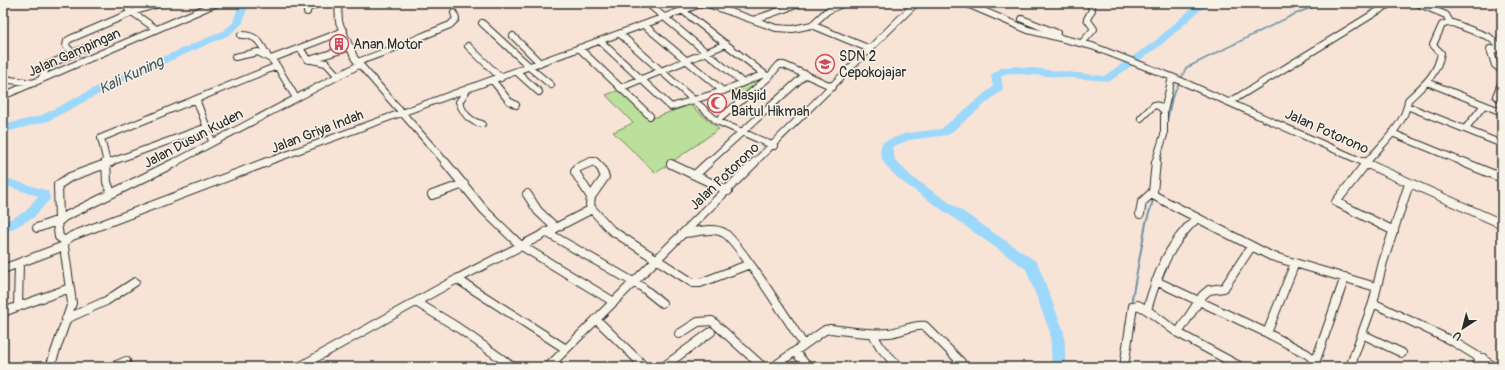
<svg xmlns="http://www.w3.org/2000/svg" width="1505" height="370" font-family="Pangolin,sans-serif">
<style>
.green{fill:#bae09c;stroke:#728664}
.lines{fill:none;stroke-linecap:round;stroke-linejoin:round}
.stream-far1{stroke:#6e93a8;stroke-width:1.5}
.stream{stroke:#6e93a8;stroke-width:2}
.river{fill:#9bd8fc;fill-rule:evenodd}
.street-far1-casing{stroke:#2b2b2b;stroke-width:8}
.street-casing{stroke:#2b2b2b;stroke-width:10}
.street-far1{stroke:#f7f3e8;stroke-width:6}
.street{stroke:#f7f3e8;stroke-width:8}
.labels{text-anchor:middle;stroke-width:3;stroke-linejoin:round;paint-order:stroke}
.poi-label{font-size:14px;fill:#2b2b2b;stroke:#f7f3e8;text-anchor:start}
.street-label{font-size:14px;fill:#2b2b2b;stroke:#f7f3e8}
.water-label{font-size:15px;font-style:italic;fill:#47565f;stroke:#f7f3e8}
</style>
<rect width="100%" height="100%" fill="#f7e4d6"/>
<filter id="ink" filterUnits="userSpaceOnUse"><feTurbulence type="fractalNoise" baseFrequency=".025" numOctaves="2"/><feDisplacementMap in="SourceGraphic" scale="8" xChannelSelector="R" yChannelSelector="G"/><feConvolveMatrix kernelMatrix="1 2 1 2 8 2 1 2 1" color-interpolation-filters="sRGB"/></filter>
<g filter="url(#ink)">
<path class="green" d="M 757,78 L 762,82 L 738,100 L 728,90 Z
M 619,90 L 650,119 L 690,105 L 719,129 L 656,173 L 613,132 L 633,123 L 606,95 Z"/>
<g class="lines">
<path class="stream-far1" d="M 1167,122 L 1172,98 L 1186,68 L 1293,15 L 1322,3
M 1160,163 L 1162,150"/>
<path class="stream" d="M 1159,171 L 1160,162
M 1131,304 L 1146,223 L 1154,197"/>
<path class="river" d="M 239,3 L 249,3 L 242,24 L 229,35 L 120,83 L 48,121 L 3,133 L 3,125 L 40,116 L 112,79 L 223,31 L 233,23 Z
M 1195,3 L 1205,3 L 1205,6 L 1161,45 L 1110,81 L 1008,73 L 1001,76 L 1003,88 L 1002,90 L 948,135 L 909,140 L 892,147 L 895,160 L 912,177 L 1037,262 L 1064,332 L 1066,367 L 1052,367 L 1050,332 L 1026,269 L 904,183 C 893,174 873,158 883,142 L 907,133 L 941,129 L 993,87 L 991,75 L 1001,68 L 1013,66 L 1104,76 L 1155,41 L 1195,5 Z
M 3,177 L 48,191 L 50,199 L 34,217 L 3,234 L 3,223 L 26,211 L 38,196 L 3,185 Z"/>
<defs>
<path id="street-far1" d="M 129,3 L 127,4 L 128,9 L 156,29
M 338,3 L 339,22 L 355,59 L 446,163
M 647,3 L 742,82
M 705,3 L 776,28 L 793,29 L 812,25 L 827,11 L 844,3
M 965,3 L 1028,30 L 1092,46 L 1172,77 L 1365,163
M 1417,3 L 1446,15 L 1450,22 L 1489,37 L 1502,48
M 683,11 L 767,76
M 307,12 L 307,9 L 319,3
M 1022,19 L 1057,33
M 753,20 L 796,5 L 793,3
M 482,23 L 530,67
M 644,25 L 723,91
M 812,25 L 870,49
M 620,34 L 717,121 L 774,146
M 241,35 C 257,35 260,42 267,55
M 513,36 L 540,63
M 600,41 L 671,107 L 723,91 L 764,74
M 1082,43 L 1094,29 L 1087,19 L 1092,10 L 1090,3
M 468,46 L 501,78
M 300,48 L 307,59 L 326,63 L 338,76
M 580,49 L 650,116
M 1502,50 L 1490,49 L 1495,65 L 1502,71
M 73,53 L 66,46 L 67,41 L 70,39 L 133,12 L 161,3
M 235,57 L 258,52 L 271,59
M 309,60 L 351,47
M 357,62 C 389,52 419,37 450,25 L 456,19 L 454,13
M 277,66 L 296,98
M 529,67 L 551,85
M 517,72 L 539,92
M 3,76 L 10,80 L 34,83
M 41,79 L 48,65 L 85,48
M 493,81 L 509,101 L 516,105
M 1502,81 L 1496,96 L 1502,100
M 1427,82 L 1502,112
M 620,88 L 726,44
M 467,90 L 459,102 C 464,114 469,121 482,124
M 3,96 L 217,3
M 196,99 L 212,141
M 1230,102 L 1391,3
M 1407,106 L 1502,144
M 1141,118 L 1154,105 L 1159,106 L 1164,111
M 717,121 L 768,78 L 779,65 L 784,65 L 833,87
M 1465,129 L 1484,105
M 1392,133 L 1465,163
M 107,163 L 101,138 L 277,66 L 271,59 L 344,31
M 108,163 L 207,127
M 174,163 L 359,65
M 264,163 L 703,3
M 588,163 L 593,161 L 597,163
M 708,163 L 806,74
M 754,163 L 916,3
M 1155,163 L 1164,135 L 1164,111 L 1172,77
M 1366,163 C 1381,145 1406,124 1408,100 C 1424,85 1437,75 1441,53 L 1433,45 L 1442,25 L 1450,22"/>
<path id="street" d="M 106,162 L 107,182 L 111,193
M 445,162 L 484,210 L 520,245 L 614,302
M 591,162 L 577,168 L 575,172 L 591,197 L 605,177 L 601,168 L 595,162
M 1363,162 L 1502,224
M 1367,162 L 1336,202 L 1394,231
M 1463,162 L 1502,178
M 671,164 L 728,191
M 695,175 L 709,162
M 527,194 L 538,211 L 556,228
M 1151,194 L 1271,256 L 1376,287
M 432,195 L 464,184
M 591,197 L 590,205 L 592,209 L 611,230 L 693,283 L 700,283 L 750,264
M 1140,214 L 1142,202 L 1153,192 L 1156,162
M 1197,218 C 1169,243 1157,275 1147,310 L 1178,333 L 1241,367
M 37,228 L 59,220 L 58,185 L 70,177 L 111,162
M 546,232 L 642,287 L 662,303
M 685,233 C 697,232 713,227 724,233 C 736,238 793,328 804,345
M 65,241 L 59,237 L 57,223 L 64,217 L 176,162
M 3,269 L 64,246
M 457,279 L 566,349
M 1156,281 L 1267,333 L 1307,354 L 1313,359 L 1316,367
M 416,302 L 457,327 L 513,367
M 1373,303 L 1454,342 L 1495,367
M 18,307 L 19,263
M 3,312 L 70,288
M 66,319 L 106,301 L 135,282
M 596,319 L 645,367
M 1178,333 L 1203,295 L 1209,290 L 1224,288 L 1251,247
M 1267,333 L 1295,263
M 679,334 L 698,322 L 712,321 L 763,367
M 1362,334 L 1402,353
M 875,338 L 881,348 L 898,367
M 795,352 L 808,367
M 1315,363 L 1345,277
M 3,365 L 10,367
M 50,367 L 72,303 L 64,246 L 65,241 L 72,236 L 267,162
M 112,367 L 126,361
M 299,367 L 457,279 L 592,209
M 548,367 L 755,162
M 663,367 L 711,332
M 773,367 L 825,330 L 830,329 C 850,331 869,335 889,333 C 901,332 913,324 925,326 L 961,362 L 961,367
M 1124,367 L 1133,306 L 1138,305 L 1147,310
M 1350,367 L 1373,303 L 1383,262 L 1409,184
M 1474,367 L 1483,358"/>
</defs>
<use href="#street-far1" class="street-far1-casing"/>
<use href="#street" class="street-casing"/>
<use href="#street-far1" class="street-far1"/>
<use href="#street" class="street"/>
</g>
</g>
<defs>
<symbol id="building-ring" viewBox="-11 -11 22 22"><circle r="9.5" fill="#f7f3e8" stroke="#d1495b" stroke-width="1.5"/><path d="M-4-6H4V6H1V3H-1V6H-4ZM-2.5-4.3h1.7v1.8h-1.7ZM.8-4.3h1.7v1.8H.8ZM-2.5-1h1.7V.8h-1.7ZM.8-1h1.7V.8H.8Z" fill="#d1495b"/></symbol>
<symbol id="school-ring" viewBox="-11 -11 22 22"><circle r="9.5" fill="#f7f3e8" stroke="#d1495b" stroke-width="1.5"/><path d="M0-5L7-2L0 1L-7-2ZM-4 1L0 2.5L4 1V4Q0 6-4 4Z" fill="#d1495b"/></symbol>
<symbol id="mosque-ring" viewBox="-11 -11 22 22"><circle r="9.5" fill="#f7f3e8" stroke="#d1495b" stroke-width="1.5"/><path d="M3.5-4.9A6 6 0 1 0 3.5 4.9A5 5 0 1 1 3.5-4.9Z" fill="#d1495b"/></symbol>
</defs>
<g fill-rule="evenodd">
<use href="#building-ring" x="328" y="33" width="22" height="22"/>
<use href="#school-ring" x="814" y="53" width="22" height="22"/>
<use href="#mosque-ring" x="706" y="92" width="22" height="22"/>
</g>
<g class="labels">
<g class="poi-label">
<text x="353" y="49">Anan Motor</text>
<text x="839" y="61">SDN 2<tspan x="839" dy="16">Cepokojajar</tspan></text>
<text x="731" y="100">Masjid<tspan x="731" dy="16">Baitul Hikmah</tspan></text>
</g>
<g class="street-label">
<text transform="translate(74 52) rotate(-24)" y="5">Jalan Gampingan</text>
<text transform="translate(317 131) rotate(-21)" y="5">Jalan Griya Indah</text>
<text transform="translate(1327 131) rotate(24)" y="5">Jalan Potorono</text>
<text transform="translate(193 138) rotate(-28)" y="5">Jalan Dusun Kuden</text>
<text transform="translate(724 176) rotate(-44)" y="5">Jalan Potorono</text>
</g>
<g class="water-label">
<text transform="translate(131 75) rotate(-25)" y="5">Kali Kuning</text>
</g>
</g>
<rect width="1505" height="370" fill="none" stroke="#f7f3e8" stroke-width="16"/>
<rect x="8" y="8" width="1489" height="354" fill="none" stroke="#2b2b2b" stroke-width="1.5" filter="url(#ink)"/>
<g transform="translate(1463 328) rotate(216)" stroke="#f7f3e8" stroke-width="3" paint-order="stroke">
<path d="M0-3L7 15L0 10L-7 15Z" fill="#2b2b2b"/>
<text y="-6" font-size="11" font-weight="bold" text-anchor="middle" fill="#2b2b2b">U</text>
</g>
</svg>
